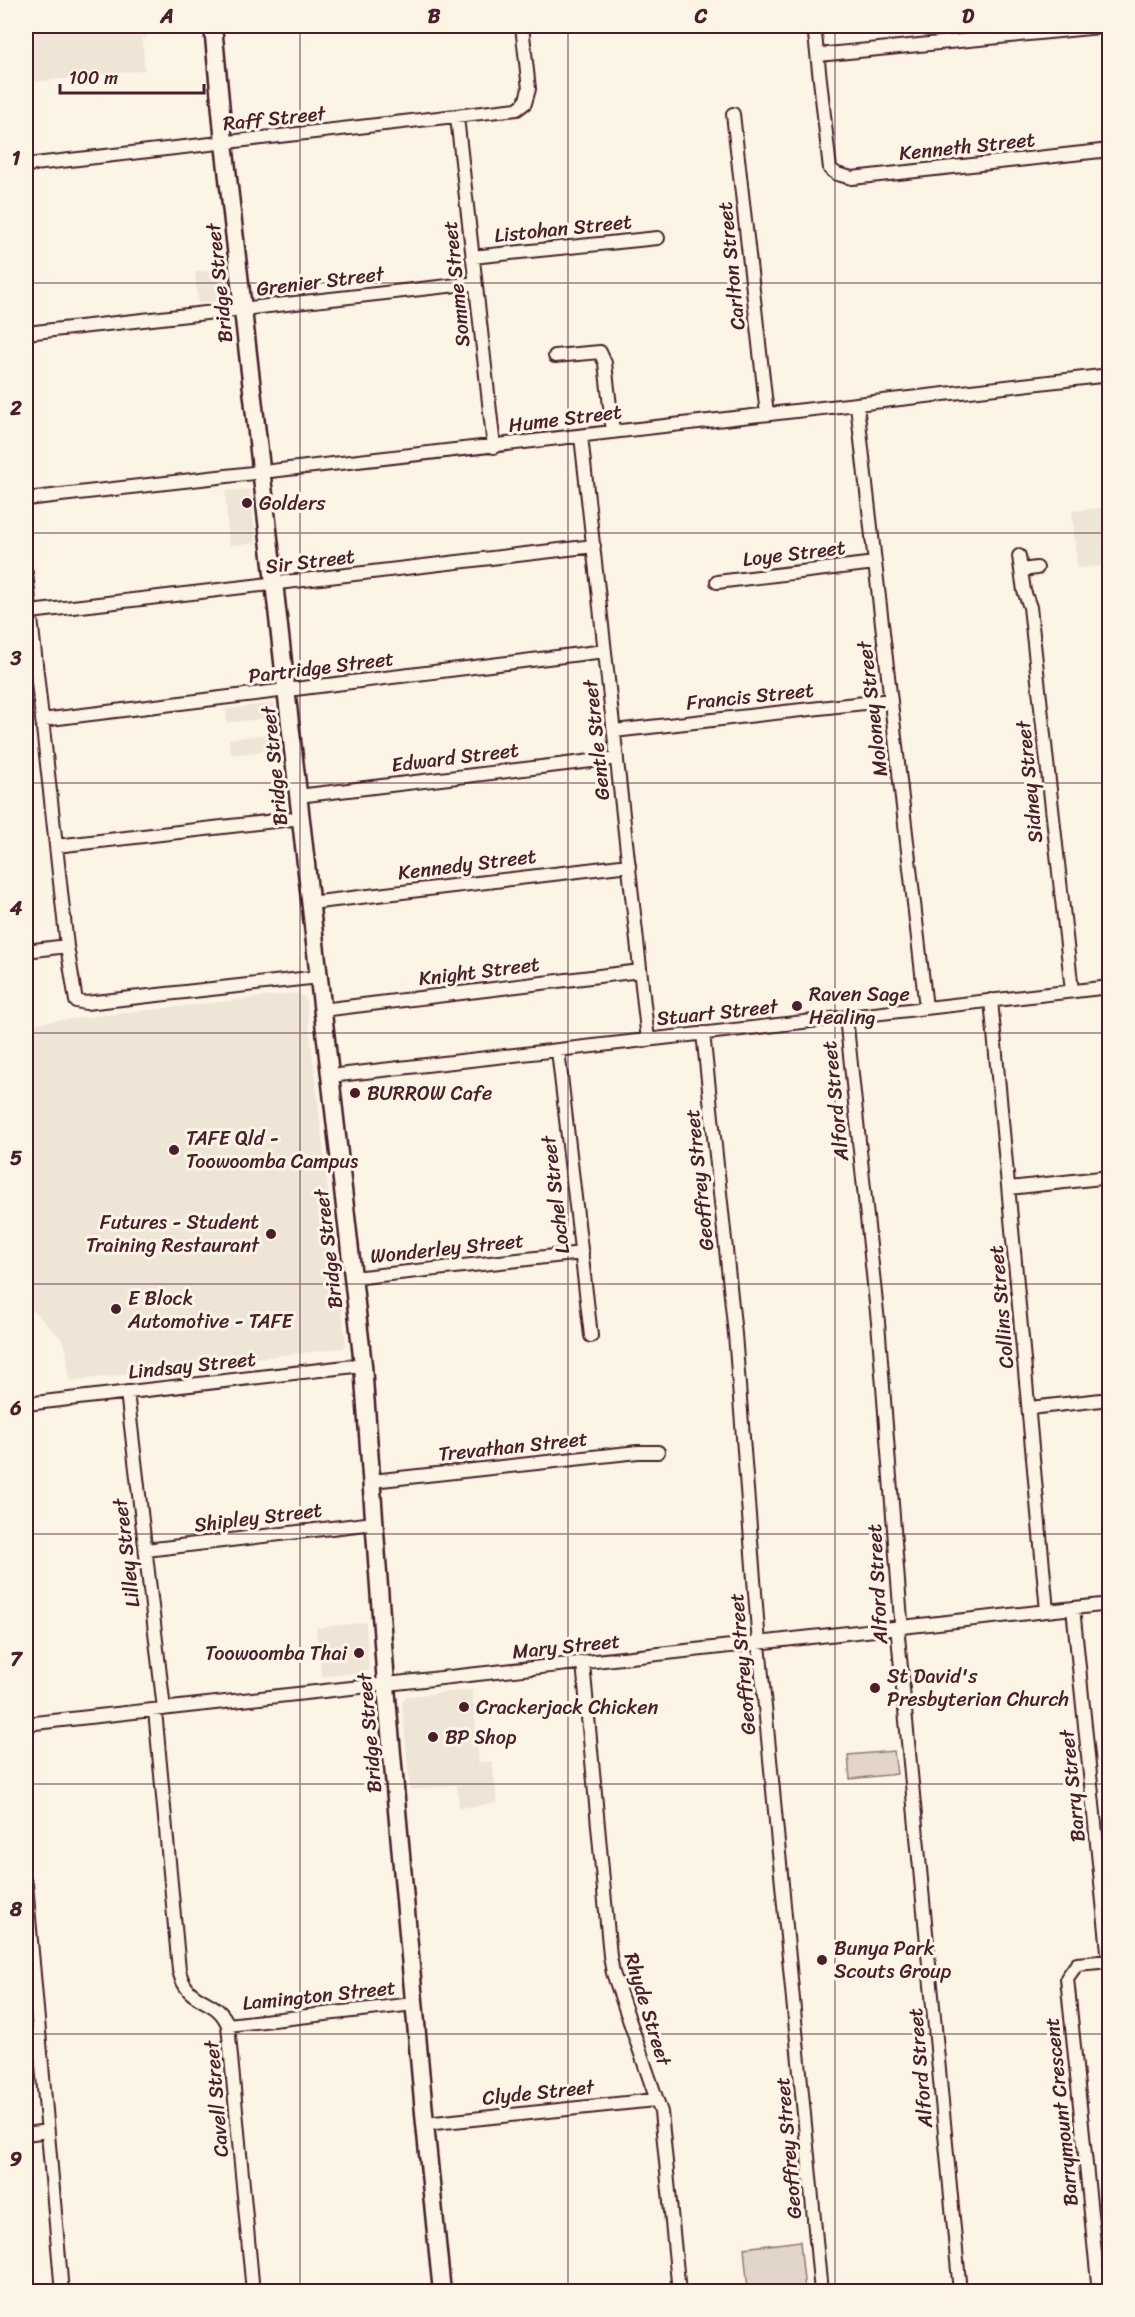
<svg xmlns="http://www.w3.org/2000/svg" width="1135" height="2317" font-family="Sriracha,sans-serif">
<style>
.built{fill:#eee5d7}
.green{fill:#e2d5ca;stroke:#967a7a;stroke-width:1.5}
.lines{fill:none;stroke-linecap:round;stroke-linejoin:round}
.minor-casing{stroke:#4a1f2b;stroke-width:16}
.major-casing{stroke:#4a1f2b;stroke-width:21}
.minor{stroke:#fcf5e5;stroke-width:12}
.major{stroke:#fcf5e5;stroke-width:16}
.grid{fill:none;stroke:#4a1f2b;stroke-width:1.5;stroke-opacity:0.55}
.poi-dot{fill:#4a1f2b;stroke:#fcf5e5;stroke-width:2}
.labels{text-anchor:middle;stroke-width:6;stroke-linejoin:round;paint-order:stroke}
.street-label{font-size:20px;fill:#4a1f2b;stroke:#fcf5e5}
.poi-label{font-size:20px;fill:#4a1f2b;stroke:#fcf5e5;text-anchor:start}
.neatline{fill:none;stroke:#4a1f2b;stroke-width:2}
.grid-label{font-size:20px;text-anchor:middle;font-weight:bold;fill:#4a1f2b}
</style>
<rect width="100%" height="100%" fill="#fcf5e5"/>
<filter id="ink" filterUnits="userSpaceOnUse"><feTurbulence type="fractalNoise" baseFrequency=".0167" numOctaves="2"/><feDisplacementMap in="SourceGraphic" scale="12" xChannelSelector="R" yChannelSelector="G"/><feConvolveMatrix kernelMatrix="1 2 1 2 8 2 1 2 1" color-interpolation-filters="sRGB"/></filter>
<g filter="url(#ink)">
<path class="built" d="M 26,26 L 146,26 L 147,38 L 142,39 L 145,70 L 26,83 Z
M 225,268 L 229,300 L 198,303 L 195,272 Z
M 250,489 L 256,543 L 229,546 L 225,491 Z
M 1109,507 L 1109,565 L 1077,568 L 1072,511 Z
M 274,703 L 275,717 L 227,723 L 226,709 Z
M 277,733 L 279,749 L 231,755 L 229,739 Z
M 298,993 L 306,998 L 346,1345 L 343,1348 L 70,1381 L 66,1348 L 60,1337 L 26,1304 L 26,1024 Z
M 366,1622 L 369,1671 L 322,1677 L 316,1628 Z
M 472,1690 L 479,1762 L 492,1761 L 497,1803 L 459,1808 L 457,1785 L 410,1790 L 402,1703 L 407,1696 Z"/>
<path class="green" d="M 894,1751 L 897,1774 L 850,1779 L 848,1755 Z
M 800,2241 L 805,2291 L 748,2291 L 744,2248 Z"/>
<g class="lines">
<defs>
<path id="minor" d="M 814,26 L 830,169 L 837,174 L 852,178 L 1110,150
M 818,55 L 1110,26
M 733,114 L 767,414
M 457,117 L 494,447
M 26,165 L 517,109 L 525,103 L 529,89 L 522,26
M 472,257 L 658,238
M 26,333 L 475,283
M 555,356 L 600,352 L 605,363 L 613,432
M 857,405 L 926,1008
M 581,436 L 648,1040
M 26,499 L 1110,375
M 1019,556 L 1024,591 L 1030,607 L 1072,991
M 1021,570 L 1037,568
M 26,573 L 67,946 L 76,1001 L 86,1003 L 319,977
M 717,582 L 875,563
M 30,612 L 594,546
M 42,720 L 605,651
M 614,731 L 891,700
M 298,796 L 617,758
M 56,846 L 301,818
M 310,903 L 629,865
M 26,951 L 67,946
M 991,1000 L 1047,1611
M 322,1010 L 640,971
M 846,1017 L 878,1322 L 901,1620 L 898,1636 L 960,2292
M 703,1033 L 735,1334 L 759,1644 L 821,2292
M 558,1050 L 591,1336
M 330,1076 L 1110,987
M 1009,1188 L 1110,1177
M 353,1278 L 582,1253
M 127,1392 L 164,1709
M 26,1404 L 363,1365
M 1030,1408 L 1110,1399
M 372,1481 L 638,1452 L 658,1452
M 146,1550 L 374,1523
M 1073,1608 L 1109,1961
M 583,1663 L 610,1956 L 613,1973 L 661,2112 L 679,2292
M 155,1710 L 179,1970 C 187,2007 216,1995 228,2025 L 253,2292
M 26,1724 L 1110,1604
M 26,1884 L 62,2292
M 228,2025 L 414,2004
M 425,2124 L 655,2100
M 26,2134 L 47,2131
M 1099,2292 L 1067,1978 L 1077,1964 L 1110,1961"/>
<path id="major" d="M 213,26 L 224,143 L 363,1365 L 387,1698 L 425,2124 L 442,2292"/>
</defs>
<use href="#minor" class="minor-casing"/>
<use href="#major" class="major-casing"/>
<use href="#minor" class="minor"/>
<use href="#major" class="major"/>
</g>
</g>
<path class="grid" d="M 300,26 L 300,2292M 568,26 L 568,2292M 835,26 L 835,2292M 26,283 L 1110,283M 26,533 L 1110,533M 26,783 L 1110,783M 26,1033 L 1110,1033M 26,1284 L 1110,1284M 26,1534 L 1110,1534M 26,1784 L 1110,1784M 26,2034 L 1110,2034"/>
<g class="poi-dot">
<circle cx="247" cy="503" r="6"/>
<circle cx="797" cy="1006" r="6"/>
<circle cx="355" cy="1093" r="6"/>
<circle cx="174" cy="1150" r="6"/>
<circle cx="271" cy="1234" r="6"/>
<circle cx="116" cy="1309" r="6"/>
<circle cx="359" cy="1653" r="6"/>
<circle cx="875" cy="1688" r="6"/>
<circle cx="464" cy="1707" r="6"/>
<circle cx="433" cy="1737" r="6"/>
<circle cx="822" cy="1960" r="6"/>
</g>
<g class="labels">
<g class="street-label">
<text transform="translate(274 118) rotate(-6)" y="7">Raff Street</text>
<text transform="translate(967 146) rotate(-6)" y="7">Kenneth Street</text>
<text transform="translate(563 228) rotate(-6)" y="7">Listohan Street</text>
<text transform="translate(731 266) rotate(-96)" y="7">Carlton Street</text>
<text transform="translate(320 281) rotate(-7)" y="7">Grenier Street</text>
<text transform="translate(219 283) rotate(-96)" y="7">Bridge Street</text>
<text transform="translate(456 284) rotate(-96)" y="7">Somme Street</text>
<text transform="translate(565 418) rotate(-7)" y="7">Hume Street</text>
<text transform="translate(794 553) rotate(-7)" y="7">Loye Street</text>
<text transform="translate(310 561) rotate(-7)" y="7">Sir Street</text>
<text transform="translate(321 667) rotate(-7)" y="7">Partridge Street</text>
<text transform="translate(750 696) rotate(-6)" y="7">Francis Street</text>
<text transform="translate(872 709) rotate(-97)" y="7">Moloney Street</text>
<text transform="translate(596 740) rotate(-96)" y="7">Gentle Street</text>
<text transform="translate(455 757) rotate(-7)" y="7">Edward Street</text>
<text transform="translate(274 766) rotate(-96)" y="7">Bridge Street</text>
<text transform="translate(1029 782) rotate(-96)" y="7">Sidney Street</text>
<text transform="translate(467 864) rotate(-7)" y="7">Kennedy Street</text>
<text transform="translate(479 971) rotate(-7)" y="7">Knight Street</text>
<text transform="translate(717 1012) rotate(-6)" y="7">Stuart Street</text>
<text transform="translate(835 1101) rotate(-96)" y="7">Alford Street</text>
<text transform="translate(699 1180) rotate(-96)" y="7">Geoffrey Street</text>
<text transform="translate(555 1195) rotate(-97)" y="7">Lochel Street</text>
<text transform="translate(447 1248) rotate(-6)" y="7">Wonderley Street</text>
<text transform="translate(328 1249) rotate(-97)" y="7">Bridge Street</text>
<text transform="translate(1001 1307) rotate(-95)" y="7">Collins Street</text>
<text transform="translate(192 1365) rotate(-6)" y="7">Lindsay Street</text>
<text transform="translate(513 1446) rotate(-6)" y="7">Trevathan Street</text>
<text transform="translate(258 1517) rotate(-7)" y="7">Shipley Street</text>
<text transform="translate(126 1553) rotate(-97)" y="7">Lilley Street</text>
<text transform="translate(877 1584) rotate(-93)" y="7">Alford Street</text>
<text transform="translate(566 1646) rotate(-6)" y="7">Mary Street</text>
<text transform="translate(742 1664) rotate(-95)" y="7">Geoffrey Street</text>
<text transform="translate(369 1733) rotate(-95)" y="7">Bridge Street</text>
<text transform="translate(1072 1786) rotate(-96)" y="7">Barry Street</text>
<text transform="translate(319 1995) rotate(-6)" y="7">Lamington Street</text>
<text transform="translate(648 2009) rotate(73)" y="7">Rhyde Street</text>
<text transform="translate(920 2068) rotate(-95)" y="7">Alford Street</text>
<text transform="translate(538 2092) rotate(-6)" y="7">Clyde Street</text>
<text transform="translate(216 2099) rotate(-95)" y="7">Cavell Street</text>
<text transform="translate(1061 2112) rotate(-96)" y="7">Barrymount Crescent</text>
<text transform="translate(788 2148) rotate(-95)" y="7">Geoffrey Street</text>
</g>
<g class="poi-label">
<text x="259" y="510">Golders</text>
<text x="809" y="1001">Raven Sage<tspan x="809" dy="23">Healing</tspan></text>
<text x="367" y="1100">BURROW Cafe</text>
<text x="186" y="1145">TAFE Qld -<tspan x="186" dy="23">Toowoomba Campus</tspan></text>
<text x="259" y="1229" text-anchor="end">Futures - Student<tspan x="259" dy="23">Training Restaurant</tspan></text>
<text x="128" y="1305">E Block<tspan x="128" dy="23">Automotive - TAFE</tspan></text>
<text x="347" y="1660" text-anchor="end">Toowoomba Thai</text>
<text x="887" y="1683">St David's<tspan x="887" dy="23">Presbyterian Church</tspan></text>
<text x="476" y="1714">Crackerjack Chicken</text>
<text x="445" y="1744">BP Shop</text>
<text x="834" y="1955">Bunya Park<tspan x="834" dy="23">Scouts Group</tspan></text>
</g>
</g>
<rect width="1135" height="2317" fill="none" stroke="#fcf5e5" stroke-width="66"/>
<path d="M60 84v9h144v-9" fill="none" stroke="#4a1f2b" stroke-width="3"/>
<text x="69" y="84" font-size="18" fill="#4a1f2b" stroke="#fcf5e5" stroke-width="4.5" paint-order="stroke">100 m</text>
<rect x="33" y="33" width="1069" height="2251" class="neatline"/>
<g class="grid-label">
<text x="167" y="23">A</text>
<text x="434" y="23">B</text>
<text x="701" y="23">C</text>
<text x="968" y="23">D</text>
<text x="16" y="165">1</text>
<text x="16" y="415">2</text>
<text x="16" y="665">3</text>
<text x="16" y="915">4</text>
<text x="16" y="1165">5</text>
<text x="16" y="1415">6</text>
<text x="16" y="1666">7</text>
<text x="16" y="1916">8</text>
<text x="16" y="2166">9</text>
</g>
</svg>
